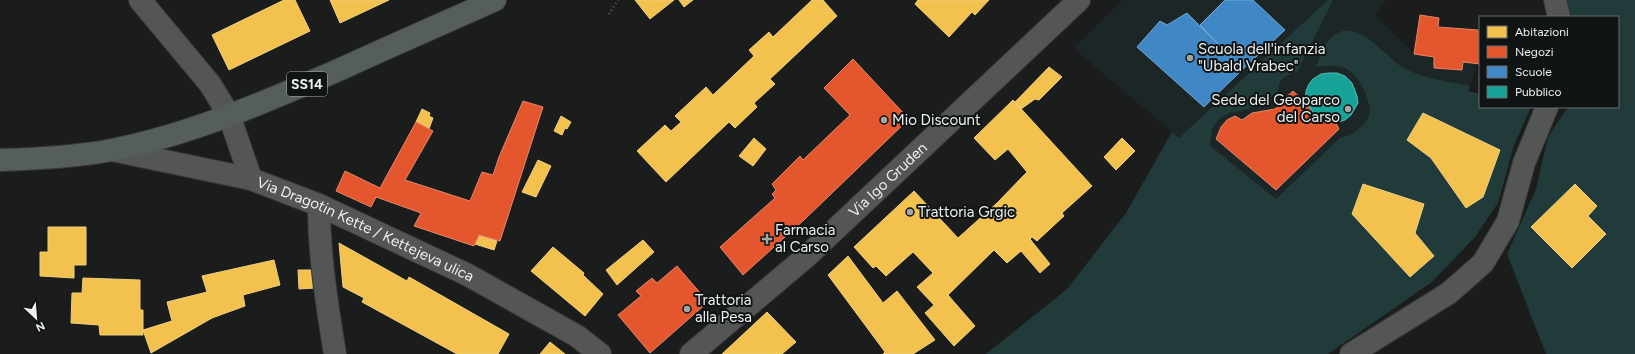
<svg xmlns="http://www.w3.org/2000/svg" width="1635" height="354" font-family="Figtree,sans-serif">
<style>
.built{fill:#1d2626}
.green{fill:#203b39}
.homes{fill:#f2c14e;stroke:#f0cf7e}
.shops{fill:#e4572e;stroke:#e78568}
.schools{fill:#3f88c5;stroke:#73a7d2}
.public{fill:#17a398;stroke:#57bab2}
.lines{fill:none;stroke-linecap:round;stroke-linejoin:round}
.minor-casing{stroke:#373838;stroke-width:24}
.tertiary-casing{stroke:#373838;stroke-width:24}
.secondary-casing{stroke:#373838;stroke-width:24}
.primary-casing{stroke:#373838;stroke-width:24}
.path{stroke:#595b5a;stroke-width:2.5;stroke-dasharray:1 3;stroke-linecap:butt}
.minor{stroke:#545655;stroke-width:22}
.tertiary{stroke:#545655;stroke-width:22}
.secondary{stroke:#545655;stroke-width:22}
.primary{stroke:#555d5d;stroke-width:22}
.poi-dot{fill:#a4a5a5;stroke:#111414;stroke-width:1.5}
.labels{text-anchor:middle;stroke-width:4;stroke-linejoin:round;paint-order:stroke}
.shield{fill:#111414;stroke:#abadad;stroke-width:1}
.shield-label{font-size:14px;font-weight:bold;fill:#edefef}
.poi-label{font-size:15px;fill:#edefef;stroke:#111414;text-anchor:start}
.street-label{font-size:15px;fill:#edefef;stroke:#111414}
</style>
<rect width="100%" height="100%" fill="#1b1c1c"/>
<path class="built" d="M 1122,0 L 1387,0 L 1375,14 L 1414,54 L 1434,57 L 1434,68 L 1462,70 L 1463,62 L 1476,63 L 1475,72 L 1468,91 L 1283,226 L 1073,48 Z"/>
<path class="green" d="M 1328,0 L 1333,0 L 1298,71 C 1292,73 1284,76 1280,82 C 1278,87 1279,91 1275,95 L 1248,109 L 1229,113 L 1219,119 L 1212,129 L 1210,146 L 1276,199 L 1340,138 C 1353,136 1370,123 1370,109 C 1369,102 1366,95 1363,88 C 1360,81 1354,73 1347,69 C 1338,64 1326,66 1316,67 C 1320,58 1324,44 1332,37 C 1357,14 1385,58 1404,68 C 1423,79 1448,81 1470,86 L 1468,91 L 1480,94 L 1480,107 L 1531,107 L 1514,145 L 1498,203 L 1475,237 L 1432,282 L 1328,354 L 986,354 L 1067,289 L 1126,213 L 1172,132 L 1179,138 Z
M 1566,0 L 1635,0 L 1635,354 L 1546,354 L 1507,254 L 1536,189 L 1548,137 L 1568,107 L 1618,107 L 1618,17 L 1569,17 Z"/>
<path class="homes" d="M 284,0 L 295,0 L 310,31 L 229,70 L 212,35 Z
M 330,0 L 389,0 L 340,23 Z
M 635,0 L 674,0 L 650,19 Z
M 679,0 L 693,0 L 684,7 Z
M 812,0 L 823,0 L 837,16 L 770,79 L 775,84 L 754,103 L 757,107 L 735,128 L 729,122 L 666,182 L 637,151 L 665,125 L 671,131 L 681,122 L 675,116 L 706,87 L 713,95 L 754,56 L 749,50 L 769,32 L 773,37 Z
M 918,0 L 989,0 L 975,15 L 972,12 L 949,37 L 915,4 Z
M 1049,67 L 1062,77 L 1039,100 L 1035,99 L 1021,109 L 1015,102 Z
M 1013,100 L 1092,186 L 1062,213 L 1064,216 L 1037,241 L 1032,237 L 1030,239 L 1050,264 L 1040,273 L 1021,251 L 1007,263 L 994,250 L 948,295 L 975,326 L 954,346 L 925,313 L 934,305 L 917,287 L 933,273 L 913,252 L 886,276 L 876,266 L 873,268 L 854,247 L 914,191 L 958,238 L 997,203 L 1027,172 L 1008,149 L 995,160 L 974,138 Z
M 422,109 L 430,113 L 429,116 L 433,118 L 429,129 L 416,122 Z
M 1423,113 L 1500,150 L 1483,197 L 1466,208 L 1431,158 L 1407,140 Z
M 561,116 L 571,122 L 567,129 L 565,128 L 562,135 L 554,131 Z
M 754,138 L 766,149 L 753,166 L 739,156 Z
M 1122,138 L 1135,151 L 1116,170 L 1104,157 Z
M 538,160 L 551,166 L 536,197 L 522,192 Z
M 1363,184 L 1424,204 L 1415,233 L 1434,256 L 1410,277 L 1352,214 Z
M 1575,184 L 1597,206 L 1588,216 L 1606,234 L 1572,268 L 1531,227 Z
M 48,227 L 86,227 L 86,265 L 74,265 L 74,278 L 40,276 L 40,252 L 48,252 Z
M 479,235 L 497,241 L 494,250 L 475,244 Z
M 643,240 L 654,252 L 617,285 L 606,270 Z
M 339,243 L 407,281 L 409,277 L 509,334 L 498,354 L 457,354 L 362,302 L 364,298 L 343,287 Z
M 553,247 L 584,273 L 583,275 L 603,294 L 585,316 L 531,271 Z
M 848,256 L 883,303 L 897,291 L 935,340 L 913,354 L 883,354 L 885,352 L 828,275 Z
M 274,260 L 280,285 L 243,295 L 245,306 L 212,318 L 151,353 L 143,330 L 172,321 L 167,302 L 207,292 L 202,276 Z
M 298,270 L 314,270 L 315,288 L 299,289 Z
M 83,278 L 140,280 L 140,310 L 143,310 L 143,335 L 100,335 L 99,325 L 71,323 L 72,293 L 82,293 Z
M 767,312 L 796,342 L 782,354 L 722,354 Z
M 550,342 L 565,354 L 540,354 Z"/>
<path class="shops" d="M 1420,15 L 1439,18 L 1438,27 L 1478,30 L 1478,34 L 1480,35 L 1480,64 L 1463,62 L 1462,70 L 1434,68 L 1434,57 L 1414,54 Z
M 853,59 L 909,119 L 805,219 L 743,275 L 720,247 L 775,198 L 772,194 L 776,190 L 772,184 L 800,156 L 803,160 L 850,115 L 824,88 Z
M 1293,91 L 1305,102 L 1319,119 L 1336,123 L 1339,129 L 1276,190 L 1216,139 L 1221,127 L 1227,120 L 1235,116 L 1242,120 L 1252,113 L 1275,109 L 1285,101 L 1284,99 Z
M 523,101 L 543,107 L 500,241 L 479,235 L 474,246 L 414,226 L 421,213 L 376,197 L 371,207 L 336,191 L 345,171 L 380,188 L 416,122 L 433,131 L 405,180 L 470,201 L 482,172 L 493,175 L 499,157 Z
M 677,266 L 708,302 L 650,353 L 618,315 L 641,296 L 636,291 L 652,278 L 657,283 Z"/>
<path class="schools" d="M 1225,0 L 1253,0 L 1285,30 L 1243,69 L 1200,25 Z
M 1187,13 L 1243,69 L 1204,107 L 1137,47 L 1160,21 L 1167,25 Z"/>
<path class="public" d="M 1329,73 L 1337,73 L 1345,76 L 1352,83 L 1357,96 L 1358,103 L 1351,115 L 1345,120 L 1336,123 L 1319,119 L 1305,102 L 1306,91 L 1309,84 L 1313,79 L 1321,74 Z"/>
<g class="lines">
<defs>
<path id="minor" d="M 140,0 L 210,84 L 229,115
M 1555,0 L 1559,17
M 319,205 C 319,255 327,305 335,354
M 1351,354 L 1449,293 L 1483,263 L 1508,221 L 1524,163 L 1547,107"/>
<g id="tertiary">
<path d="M 229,115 L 251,179"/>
<path id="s1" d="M 112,150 L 251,179 L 319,205 L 468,275 L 577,336 L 600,354"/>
</g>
<g id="secondary">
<path id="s2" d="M 691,354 L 807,256 L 1079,0"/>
</g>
<path id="primary" d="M 0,160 C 37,159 75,157 112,150 C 192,134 268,101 343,68 C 393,45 444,23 495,0"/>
</defs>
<use href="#minor" class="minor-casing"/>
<use href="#tertiary" class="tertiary-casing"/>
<use href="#secondary" class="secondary-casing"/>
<use href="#primary" class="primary-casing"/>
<path class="path" d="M 609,14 L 618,0"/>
<use href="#minor" class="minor"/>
<use href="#tertiary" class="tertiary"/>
<use href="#secondary" class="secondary"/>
<use href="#primary" class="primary"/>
</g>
<g class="poi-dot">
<circle cx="1190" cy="58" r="4"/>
<circle cx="1348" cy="109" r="4"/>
<circle cx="884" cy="120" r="4"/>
<circle cx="910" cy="212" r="4"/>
<path d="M765 233h4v4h4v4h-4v4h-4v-4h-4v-4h4z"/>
<circle cx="687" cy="309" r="4"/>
</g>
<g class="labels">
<rect class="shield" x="287" y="72" width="40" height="24" rx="3"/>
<g class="shield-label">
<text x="307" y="89">SS14</text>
</g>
<g class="poi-label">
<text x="1198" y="54">Scuola dell'infanzia<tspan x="1198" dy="17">"Ubald Vrabec"</tspan></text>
<text x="1340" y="105" text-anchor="end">Sede del Geoparco<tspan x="1340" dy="17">del Carso</tspan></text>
<text x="892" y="125">Mio Discount</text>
<text x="918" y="217">Trattoria Grgic</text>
<text x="775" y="235">Farmacia<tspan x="775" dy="17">al Carso</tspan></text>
<text x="695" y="305">Trattoria<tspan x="695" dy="17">alla Pesa</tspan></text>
</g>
<g class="street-label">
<text dy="5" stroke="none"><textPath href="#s2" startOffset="263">Via Igo Gruden</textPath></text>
<text dy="5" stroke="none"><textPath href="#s1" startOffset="267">Via Dragotin Kette / Kettejeva ulica</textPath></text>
</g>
</g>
<rect x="1479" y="16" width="140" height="92" fill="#111414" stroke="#696c6c"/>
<rect x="1487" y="26" width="20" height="12" fill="#f2c14e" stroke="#696c6c"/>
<text x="1515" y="36" font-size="12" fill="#edefef">Abitazioni</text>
<rect x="1487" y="46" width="20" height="12" fill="#e4572e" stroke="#696c6c"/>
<text x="1515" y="56" font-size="12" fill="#edefef">Negozi</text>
<rect x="1487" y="66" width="20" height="12" fill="#3f88c5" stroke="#696c6c"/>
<text x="1515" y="76" font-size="12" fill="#edefef">Scuole</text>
<rect x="1487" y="86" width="20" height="12" fill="#17a398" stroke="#696c6c"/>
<text x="1515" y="96" font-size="12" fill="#edefef">Pubblico</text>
<g transform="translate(36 318) rotate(154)" stroke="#111414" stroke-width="3" paint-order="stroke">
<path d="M0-3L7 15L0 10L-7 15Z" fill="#edefef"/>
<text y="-6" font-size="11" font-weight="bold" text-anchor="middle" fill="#edefef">N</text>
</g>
</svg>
